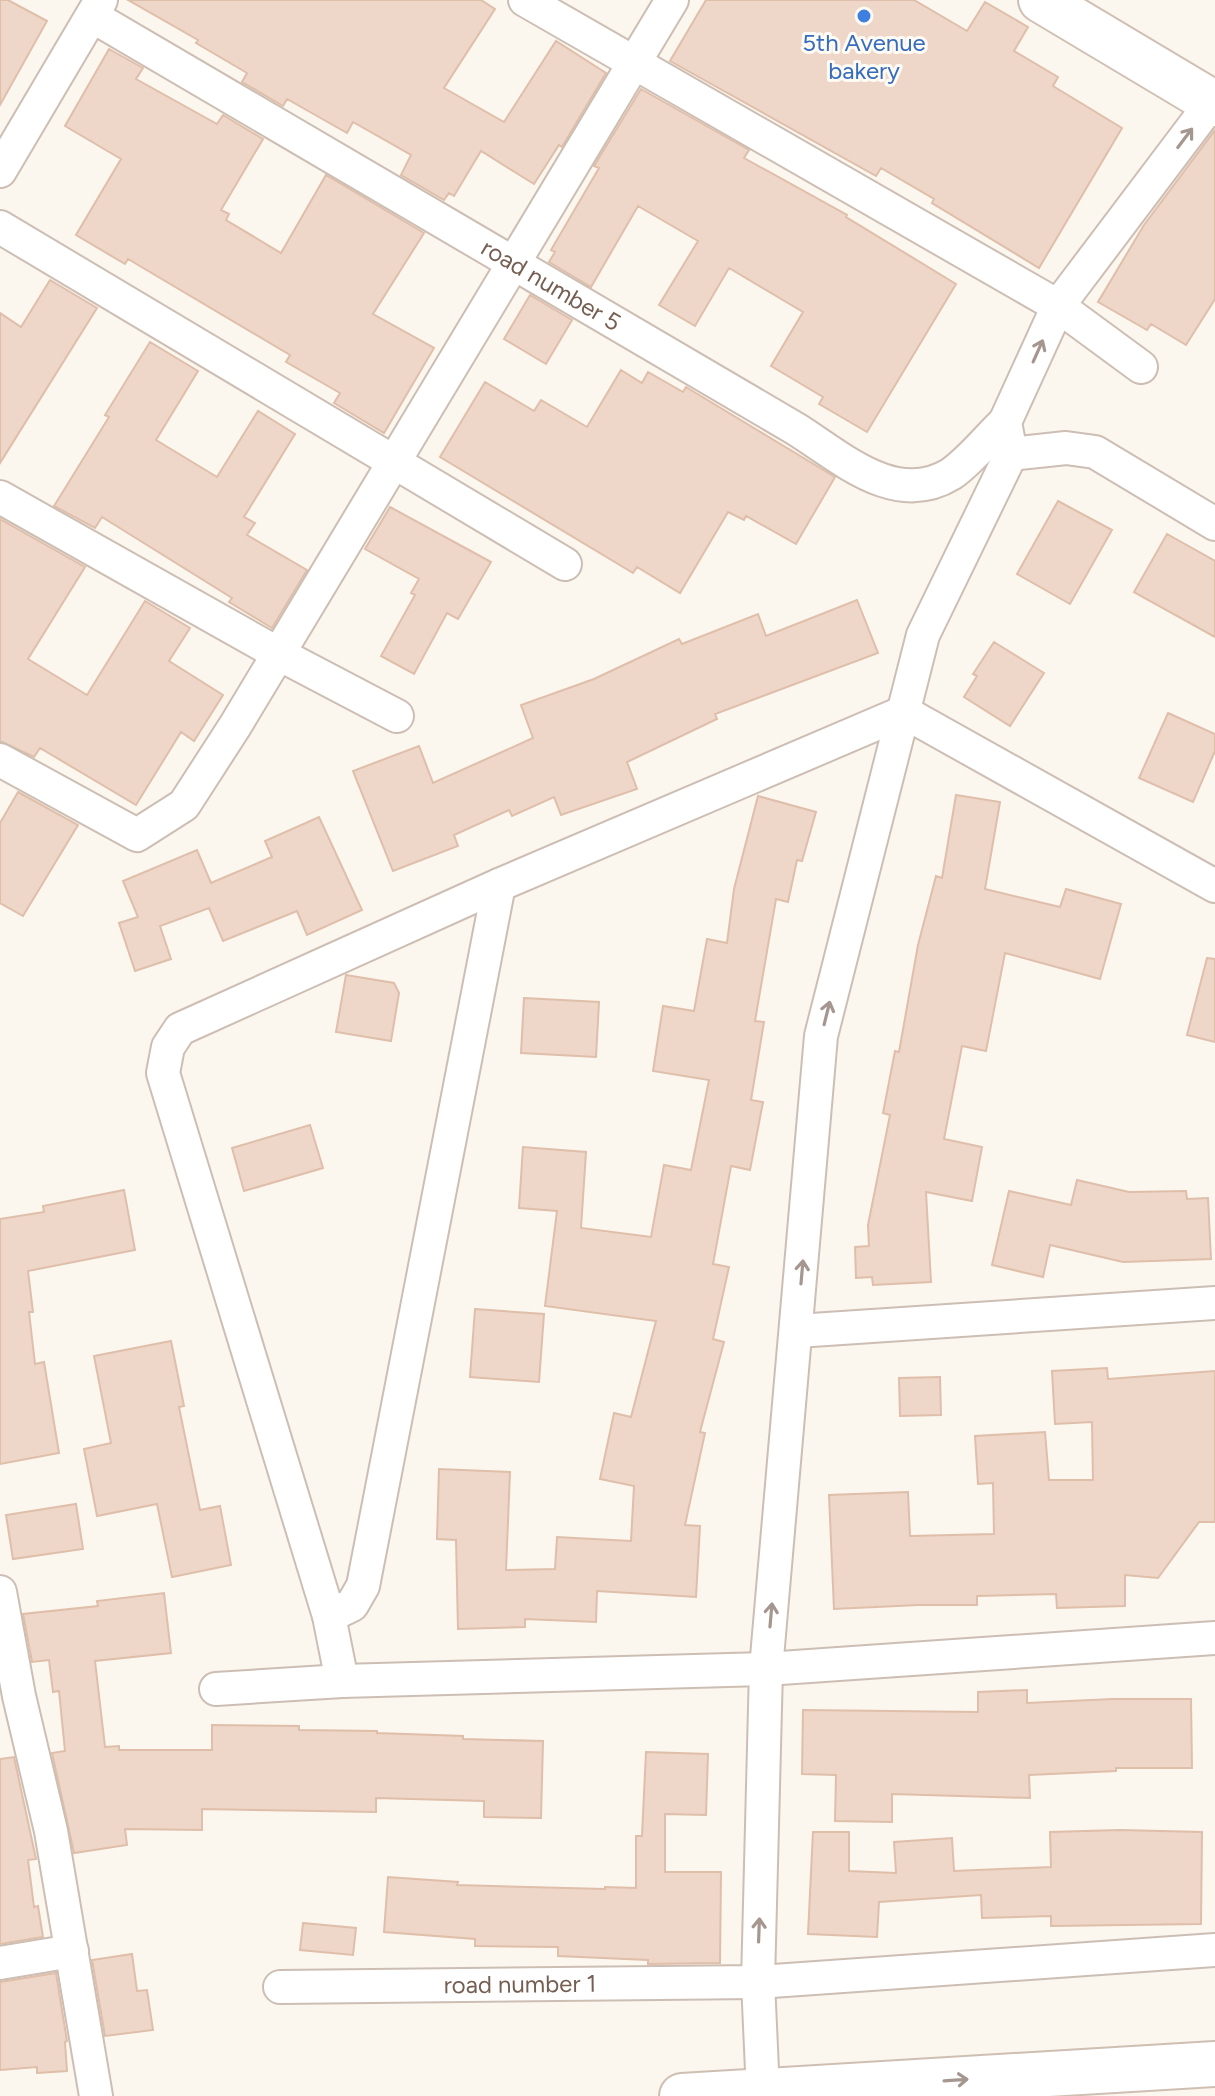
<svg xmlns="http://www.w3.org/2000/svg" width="1215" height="2096" font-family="Figtree,sans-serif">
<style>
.building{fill:#eed7c8;stroke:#dfbeaa;stroke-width:2}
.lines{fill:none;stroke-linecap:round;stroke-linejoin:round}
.street-casing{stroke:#cdbeb4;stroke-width:36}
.secondary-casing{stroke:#cfbfb2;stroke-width:48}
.street{stroke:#fff;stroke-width:32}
.secondary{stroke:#fff;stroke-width:44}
.oneway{stroke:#a5968f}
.shop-dot{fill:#3f7fe0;stroke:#fefaf4;stroke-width:3}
.labels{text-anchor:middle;stroke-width:6;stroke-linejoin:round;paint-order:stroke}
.shop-label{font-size:24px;fill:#366cbe;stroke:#fefaf4}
.street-label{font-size:24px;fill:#755e52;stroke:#fefaf4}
</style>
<rect width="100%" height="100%" fill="#fbf6ee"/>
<path class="building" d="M 0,0 L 8,0 L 47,21 L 0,105 Z
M 128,0 L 481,0 L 495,9 L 444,88 L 504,122 L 556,41 L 606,73 L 562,147 L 559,145 L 534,184 L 481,151 L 454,196 L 449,193 L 444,200 L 401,175 L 411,155 L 353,122 L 347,133 L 287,99 L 283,106 L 242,82 L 247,73 L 196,43 L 198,40 Z
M 706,0 L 914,0 L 967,31 L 985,2 L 1028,27 L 1014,51 L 1058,77 L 1053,86 L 1122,128 L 1039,268 L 932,203 L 934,199 L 881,168 L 876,176 L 670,61 Z
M 109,49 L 143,68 L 136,79 L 217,124 L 223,115 L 263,139 L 221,210 L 229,214 L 226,220 L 281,253 L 326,175 L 424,233 L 373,314 L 434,348 L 384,433 L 334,403 L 340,393 L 286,362 L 290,355 L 128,259 L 125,264 L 76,235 L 121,159 L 65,126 Z
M 641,89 L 749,150 L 744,158 L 847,215 L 846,217 L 956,284 L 867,432 L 819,404 L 823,397 L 771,366 L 803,312 L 729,268 L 695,326 L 659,305 L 698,241 L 638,206 L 591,287 L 549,262 L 555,252 L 551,250 L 599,168 L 594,166 Z
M 1215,130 L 1215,299 L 1186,345 L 1151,324 L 1147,330 L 1098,302 L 1144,225 Z
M 50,280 L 97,308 L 0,463 L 0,313 L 21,327 Z
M 530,295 L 572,320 L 546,364 L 504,339 Z
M 150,342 L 198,371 L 156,440 L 217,477 L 258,411 L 295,434 L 244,517 L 255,523 L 247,535 L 307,570 L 272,628 L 229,602 L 232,598 L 102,517 L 95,528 L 54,506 L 109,417 L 105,415 Z
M 621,370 L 642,383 L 648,372 L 683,392 L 686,387 L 835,477 L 796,544 L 746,516 L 744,520 L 728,512 L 680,593 L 637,567 L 633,573 L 440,457 L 485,382 L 534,411 L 541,400 L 587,427 Z
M 1058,501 L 1112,530 L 1070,604 L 1017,574 Z
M 390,507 L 491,562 L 458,619 L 447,613 L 414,674 L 381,656 L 415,595 L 411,593 L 419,579 L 365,549 Z
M 0,519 L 85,567 L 28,659 L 87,695 L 145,601 L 190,628 L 169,661 L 223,695 L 194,741 L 181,732 L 136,805 L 40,748 L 34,757 L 0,741 Z
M 1167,534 L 1215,561 L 1215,637 L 1134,592 Z
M 857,600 L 878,653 L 715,714 L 717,719 L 627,762 L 637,789 L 561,815 L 554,797 L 512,816 L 509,810 L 454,835 L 458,846 L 393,871 L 353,771 L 419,746 L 433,783 L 533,738 L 521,705 L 594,679 L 679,639 L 682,644 L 758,614 L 766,636 Z
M 994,642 L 1044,673 L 1010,726 L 964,697 L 977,676 L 973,674 Z
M 1168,713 L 1215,734 L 1215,751 L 1193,802 L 1139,778 Z
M 18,792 L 78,825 L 23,916 L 0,903 L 0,823 Z
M 956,795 L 1000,802 L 985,889 L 1060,907 L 1066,889 L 1121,904 L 1100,979 L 1005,953 L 986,1051 L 962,1046 L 944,1139 L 982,1147 L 972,1201 L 926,1192 L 931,1282 L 873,1285 L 872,1277 L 856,1278 L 855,1247 L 869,1246 L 868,1225 L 890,1115 L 883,1113 L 895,1051 L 899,1052 L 918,945 L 936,876 L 942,878 Z
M 758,796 L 816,812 L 802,861 L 797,860 L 788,902 L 776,899 L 755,1021 L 764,1022 L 751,1100 L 763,1102 L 750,1170 L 731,1166 L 713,1264 L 729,1267 L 713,1339 L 724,1342 L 700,1432 L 705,1433 L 685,1525 L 700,1526 L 696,1597 L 597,1591 L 596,1622 L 525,1619 L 525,1627 L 458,1629 L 456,1540 L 437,1539 L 439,1469 L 510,1472 L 506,1570 L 555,1569 L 557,1537 L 631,1541 L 634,1486 L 600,1479 L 614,1413 L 631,1417 L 656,1321 L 545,1306 L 557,1211 L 519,1208 L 523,1147 L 586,1152 L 581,1228 L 651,1237 L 664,1165 L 691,1170 L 709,1080 L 653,1071 L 663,1006 L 694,1011 L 707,939 L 727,943 L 734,889 Z
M 319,817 L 362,910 L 307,935 L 297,911 L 223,941 L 209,908 L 160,926 L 171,959 L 135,971 L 119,923 L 138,917 L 123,881 L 197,850 L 211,883 L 272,857 L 265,841 Z
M 1207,958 L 1215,959 L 1215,1042 L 1187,1035 Z
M 346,975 L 394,983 L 399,993 L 391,1041 L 336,1032 Z
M 524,998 L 599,1002 L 596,1057 L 521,1053 Z
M 310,1125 L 323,1168 L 244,1191 L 232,1148 Z
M 1077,1180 L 1129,1192 L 1186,1191 L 1187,1199 L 1208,1198 L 1211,1259 L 1123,1262 L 1050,1245 L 1043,1277 L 992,1265 L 1009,1191 L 1071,1205 Z
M 124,1190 L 135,1250 L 28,1271 L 33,1312 L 29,1312 L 35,1364 L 44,1362 L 59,1453 L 0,1464 L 0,1219 L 44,1212 L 43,1206 Z
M 475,1309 L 544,1314 L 539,1382 L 470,1377 Z
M 171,1341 L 184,1406 L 179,1407 L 200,1510 L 220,1506 L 231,1565 L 172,1577 L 157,1504 L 97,1516 L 84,1449 L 111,1443 L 94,1356 Z
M 1107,1368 L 1108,1379 L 1215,1371 L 1215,1522 L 1199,1522 L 1158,1578 L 1125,1575 L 1125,1606 L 1057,1608 L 1056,1594 L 977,1596 L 977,1605 L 919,1605 L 834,1609 L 829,1495 L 908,1492 L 910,1536 L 994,1534 L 993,1483 L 978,1484 L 975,1436 L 1045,1432 L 1049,1480 L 1093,1480 L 1092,1422 L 1055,1424 L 1052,1371 Z
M 940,1377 L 941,1415 L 900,1416 L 899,1378 Z
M 76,1504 L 83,1549 L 13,1559 L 6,1515 Z
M 164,1593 L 171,1653 L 95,1661 L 105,1747 L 119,1746 L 119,1750 L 212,1750 L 212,1725 L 299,1726 L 299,1730 L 377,1731 L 377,1733 L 463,1736 L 463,1739 L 543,1741 L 541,1818 L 484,1817 L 484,1801 L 376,1798 L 376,1812 L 202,1809 L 202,1830 L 125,1829 L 127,1845 L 74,1853 L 52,1753 L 65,1751 L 59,1691 L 53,1692 L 49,1660 L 32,1662 L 23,1614 L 98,1606 L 97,1601 Z
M 1027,1690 L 1027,1703 L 1113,1699 L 1191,1699 L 1192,1768 L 1116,1768 L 1116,1771 L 1029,1775 L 1030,1798 L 892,1794 L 892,1822 L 835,1821 L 836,1775 L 802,1774 L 803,1710 L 978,1712 L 978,1692 Z
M 646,1752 L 708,1754 L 706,1815 L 665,1814 L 665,1872 L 721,1872 L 720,1963 L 648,1964 L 648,1960 L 558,1956 L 558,1947 L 475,1946 L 475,1939 L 384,1932 L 388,1877 L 458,1882 L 457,1885 L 605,1889 L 605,1887 L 636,1888 L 636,1836 L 642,1836 Z
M 14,1757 L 36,1859 L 28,1860 L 34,1907 L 38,1906 L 43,1937 L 0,1944 L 0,1759 Z
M 1120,1830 L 1202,1832 L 1201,1924 L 1051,1926 L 1051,1916 L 982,1918 L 981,1895 L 879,1902 L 877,1937 L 808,1934 L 813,1832 L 849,1832 L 849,1871 L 896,1873 L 894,1842 L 952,1838 L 954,1871 L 1051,1867 L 1050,1832 Z
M 303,1923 L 356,1928 L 353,1955 L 300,1950 Z
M 132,1954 L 137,1991 L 147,1990 L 153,2030 L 105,2036 L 92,1960 Z
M 56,1973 L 67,2041 L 65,2042 L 67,2071 L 37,2073 L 37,2067 L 0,2070 L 0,1982 Z"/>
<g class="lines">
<defs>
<g id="street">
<path d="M 525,0 L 1058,306 L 1141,367"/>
<path id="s1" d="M 92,16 L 796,429 C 842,458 896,508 951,474 C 969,462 989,437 1005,422"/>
<path d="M 0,171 L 101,0"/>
<path d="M 0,227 L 565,564"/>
<path d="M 1011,454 L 1066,448 L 1095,452 L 1215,524"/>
<path d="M 0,497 L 277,653 L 397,716"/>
<path d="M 0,760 L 137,835 L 184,805 L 235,726 L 672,0"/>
<path d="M 797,1331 L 1215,1303"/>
<path d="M 0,1592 L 19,1696 L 51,1831 L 96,2096"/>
<path d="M 329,1616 L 352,1605 L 363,1586 L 499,885"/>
<path d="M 342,1681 L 329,1616 L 163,1073 L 168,1047 L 180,1029 L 499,885 L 904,712 L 1215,886"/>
<path d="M 216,1689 L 342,1681 L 766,1669 L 1215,1638"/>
<path d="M 0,1963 L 72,1951"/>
<path id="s2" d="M 280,1987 L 758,1982 L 1215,1950"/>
<path d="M 763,2092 L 758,1982 L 766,1669 L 821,1036 L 923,635 L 1011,454 L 1005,422 L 1058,306 L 1212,102"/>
</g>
<path id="secondary" d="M 1041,0 L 1215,104
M 682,2096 L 1215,2064"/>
</defs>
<use href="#street" class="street-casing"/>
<use href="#secondary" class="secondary-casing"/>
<use href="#street" class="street"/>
<use href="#secondary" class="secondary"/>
</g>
<defs><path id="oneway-shaft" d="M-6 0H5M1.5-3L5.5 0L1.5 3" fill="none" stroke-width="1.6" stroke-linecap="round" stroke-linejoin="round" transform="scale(2)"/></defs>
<g class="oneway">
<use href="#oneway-shaft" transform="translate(1185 138) rotate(-53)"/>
<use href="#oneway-shaft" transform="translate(1038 351) rotate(-66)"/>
<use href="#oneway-shaft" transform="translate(827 1013) rotate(-76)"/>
<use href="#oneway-shaft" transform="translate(802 1272) rotate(-85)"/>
<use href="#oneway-shaft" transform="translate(771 1615) rotate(-85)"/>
<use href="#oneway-shaft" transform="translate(759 1930) rotate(-88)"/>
<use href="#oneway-shaft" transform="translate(956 2080) rotate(-4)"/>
</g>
<circle class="shop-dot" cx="864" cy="16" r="8"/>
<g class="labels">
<g class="shop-label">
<text x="864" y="51">5th Avenue<tspan x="864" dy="28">bakery</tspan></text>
</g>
<g class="street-label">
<text dy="8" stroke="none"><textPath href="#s1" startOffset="532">road number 5</textPath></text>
<text dy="8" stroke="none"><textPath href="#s2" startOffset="240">road number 1</textPath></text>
</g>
</g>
</svg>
